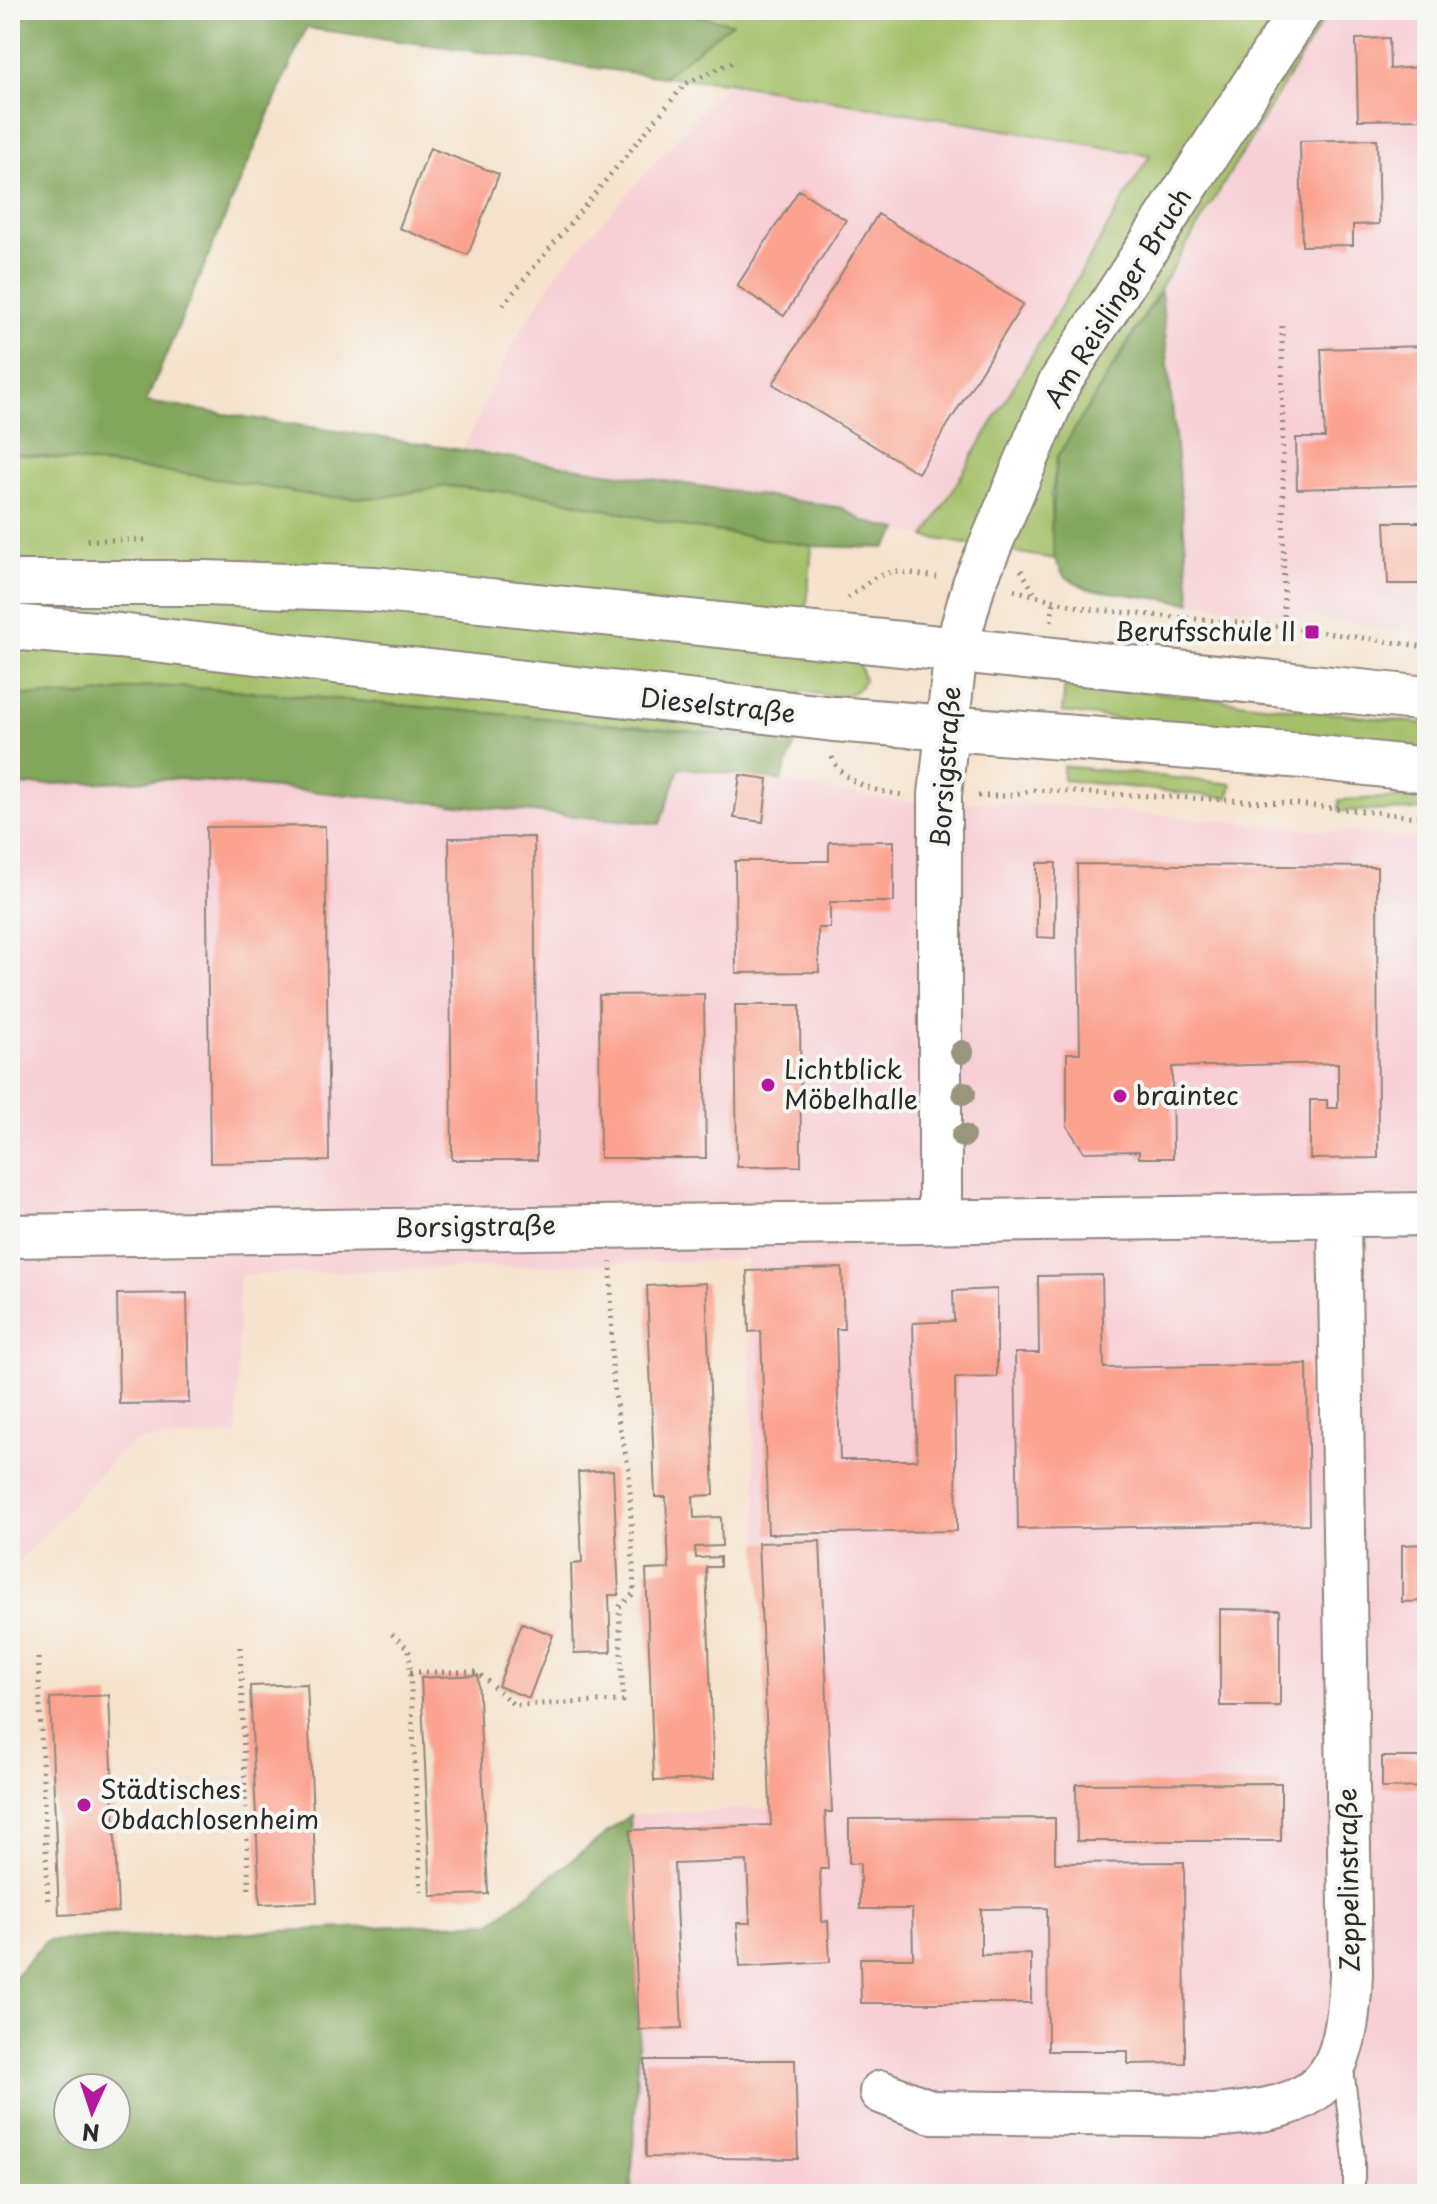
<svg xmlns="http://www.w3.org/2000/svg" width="1437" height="2204" font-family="'Playpen Sans',sans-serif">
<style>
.built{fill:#f7cfd5}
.green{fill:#a3bf67;stroke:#677549;stroke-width:2}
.forest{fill:#82a65c;stroke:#566844;stroke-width:2;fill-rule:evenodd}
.building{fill:#fca390}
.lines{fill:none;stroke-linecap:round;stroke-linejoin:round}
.service-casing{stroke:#90867c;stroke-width:24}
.minor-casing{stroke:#90867c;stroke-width:46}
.secondary-casing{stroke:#90867c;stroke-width:48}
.path{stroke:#90867c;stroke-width:5;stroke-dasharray:2 6;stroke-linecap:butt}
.service{stroke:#fff;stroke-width:20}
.minor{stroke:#fff;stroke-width:42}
.secondary{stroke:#fff;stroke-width:44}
.tree{fill:#9a967d}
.poi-dot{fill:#b5179e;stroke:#f6f6f2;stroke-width:3}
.labels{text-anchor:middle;stroke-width:8;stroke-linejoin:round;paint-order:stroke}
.street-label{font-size:26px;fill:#2b2b2b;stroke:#f6f6f2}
.poi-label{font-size:26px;fill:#2b2b2b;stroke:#f6f6f2;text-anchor:start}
</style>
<rect width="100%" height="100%" fill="#f6f6f2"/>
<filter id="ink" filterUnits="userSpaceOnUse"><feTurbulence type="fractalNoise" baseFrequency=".0125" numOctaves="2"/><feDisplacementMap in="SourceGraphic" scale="16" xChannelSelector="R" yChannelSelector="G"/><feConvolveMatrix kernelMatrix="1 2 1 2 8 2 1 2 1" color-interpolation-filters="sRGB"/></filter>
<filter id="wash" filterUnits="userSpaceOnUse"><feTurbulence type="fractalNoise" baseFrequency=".006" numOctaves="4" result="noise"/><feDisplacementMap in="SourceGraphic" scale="32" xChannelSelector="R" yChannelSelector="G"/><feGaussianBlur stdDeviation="1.8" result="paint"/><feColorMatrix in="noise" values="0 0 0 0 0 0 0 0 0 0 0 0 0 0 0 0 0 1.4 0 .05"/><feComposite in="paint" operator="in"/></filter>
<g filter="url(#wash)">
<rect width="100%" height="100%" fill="#f5e2cc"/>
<path class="built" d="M 1329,10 L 1427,10 L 1427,633 L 1191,603 L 1161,291 Z
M 727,82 L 1150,155 L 925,537 L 863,521 L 843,508 L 464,448 L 509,350 L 560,269 Z
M 680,767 L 897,801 L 1041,804 L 1427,840 L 1427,2194 L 631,2194 L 639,2030 L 630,1815 L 770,1808 L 746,1259 L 239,1275 L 237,1435 L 138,1441 L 115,1457 L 10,1571 L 10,786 Z"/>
<path class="green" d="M 669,10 L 1329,10 L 1058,457 L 1051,495 L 1055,559 L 925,537 L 1150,155 L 727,82 L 662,77 L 731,23 Z
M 10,453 L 194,475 L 322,497 L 379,498 L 447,486 L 540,495 L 682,526 L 812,546 L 803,652 L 850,657 L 859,663 L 864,680 C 853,705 823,694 800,691 L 796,741 L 235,690 L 151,686 L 82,696 L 10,695 Z
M 1065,682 L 1427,724 L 1427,755 L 1062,712 Z
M 1063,766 L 1232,784 L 1229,798 L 1063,780 Z
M 1427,796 L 1427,810 L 1339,811 L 1339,800 Z"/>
<path class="forest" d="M 10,10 L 669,10 L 732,23 L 662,77 L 306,28 L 146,402 L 843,508 L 863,521 L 899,530 L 885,548 L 812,546 L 682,526 L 540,495 L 447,486 L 379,498 L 322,497 L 194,475 L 10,453 Z
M 1161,291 L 1191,603 L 1088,589 L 1064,576 L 1055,559 L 1051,527 L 1057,457 Z
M 151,686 L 235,690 L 796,741 L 781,781 L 680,767 L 660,824 L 178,779 L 10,786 L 10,695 L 82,696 Z
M 630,1815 L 639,2030 L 631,2194 L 10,2194 L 10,1982 L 46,1941 L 492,1922 ZM 68,2088 L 116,2088 L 116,2136 L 68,2136 Z"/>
<g id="blocks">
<path class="building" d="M 1389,38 L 1390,69 L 1422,67 L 1423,119 L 1358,120 L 1356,39 Z
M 1377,139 L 1379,224 L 1353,225 L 1353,245 L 1302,246 L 1300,141 Z
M 430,148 L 499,174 L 468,255 L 399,228 Z
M 799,190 L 846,220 L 784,316 L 737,286 Z
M 878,214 L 1023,304 L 918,473 L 773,384 Z
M 1427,346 L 1427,485 L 1297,489 L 1296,438 L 1325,438 L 1321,349 Z
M 1385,522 L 1427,522 L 1427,584 L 1388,584 Z
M 740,775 L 768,779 L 763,822 L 734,818 Z
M 325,826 L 329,1161 L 210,1163 L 206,827 Z
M 534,837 L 537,1160 L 452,1160 L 449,838 Z
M 894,841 L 894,902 L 830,902 L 830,928 L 818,928 L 819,972 L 736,973 L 735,861 L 829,861 L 829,842 Z
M 1037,863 L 1056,863 L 1055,938 L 1037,937 Z
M 1077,864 L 1377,867 L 1378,1158 L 1310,1159 L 1310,1100 L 1327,1100 L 1327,1108 L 1338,1108 L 1338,1063 L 1172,1067 L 1173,1158 L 1139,1158 L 1139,1151 L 1084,1152 L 1067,1126 L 1067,1053 L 1080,1053 Z
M 1425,886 L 1427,886 L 1425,974 L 1420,934 Z
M 704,994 L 706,1158 L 600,1158 L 599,995 Z
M 735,1005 L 800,1005 L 801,1166 L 737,1167 Z
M 842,1268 L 844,1329 L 836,1329 L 840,1460 L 917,1460 L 913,1323 L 954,1321 L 953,1291 L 997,1289 L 997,1377 L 955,1378 L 957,1531 L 768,1534 L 761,1331 L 749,1332 L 747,1271 Z
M 1102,1275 L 1104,1368 L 1307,1364 L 1309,1524 L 1018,1529 L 1015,1353 L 1039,1353 L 1038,1276 Z
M 706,1283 L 714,1495 L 693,1496 L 694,1518 L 721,1517 L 722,1546 L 695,1547 L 696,1558 L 720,1557 L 720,1567 L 706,1567 L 714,1779 L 654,1781 L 646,1570 L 669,1569 L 666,1497 L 655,1497 L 647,1286 Z
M 187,1293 L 189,1403 L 119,1404 L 117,1294 Z
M 613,1470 L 619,1595 L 609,1595 L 611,1652 L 574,1653 L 571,1564 L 582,1563 L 578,1472 Z
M 820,1541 L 832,1812 L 825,1812 L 828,1869 L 820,1869 L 822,1922 L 828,1921 L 830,1962 L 740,1967 L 737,1923 L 750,1923 L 747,1861 L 674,1864 L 682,2028 L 639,2030 L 630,1830 L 771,1825 L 758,1543 Z
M 1427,1544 L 1427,1601 L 1402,1602 L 1402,1545 Z
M 1220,1609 L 1280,1610 L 1280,1706 L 1220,1706 Z
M 522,1623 L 553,1635 L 529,1698 L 498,1686 Z
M 478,1675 L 488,1894 L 431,1896 L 421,1678 Z
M 307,1684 L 317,1902 L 260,1904 L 250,1686 Z
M 109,1695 L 118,1912 L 59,1915 L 50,1698 Z
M 1382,1757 L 1427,1757 L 1427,1787 L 1382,1788 Z
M 1281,1783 L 1281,1841 L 1077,1841 L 1076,1784 Z
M 1055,1818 L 1055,1863 L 1184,1862 L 1185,2063 L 1128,2064 L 1128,2051 L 1048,2051 L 1047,1908 L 981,1909 L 981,1955 L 1031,1954 L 1031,2003 L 861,2003 L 860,1958 L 913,1958 L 912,1909 L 860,1909 L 860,1863 L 849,1864 L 849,1819 Z
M 645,2060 L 795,2060 L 798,2159 L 646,2157 Z"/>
</g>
</g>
<g filter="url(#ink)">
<use href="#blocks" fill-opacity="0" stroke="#90867c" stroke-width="2"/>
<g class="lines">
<defs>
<path id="service" d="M 1342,2061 L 1354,2158 L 1354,2194"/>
<path id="minor" d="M 940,1221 L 940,795 L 956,649 L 974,584 L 1059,384 L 1301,10
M 10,1236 L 1427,1214
M 881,2092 L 932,2112 L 1213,2116 C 1324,2107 1346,2085 1351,1974 L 1339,1218"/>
<path id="secondary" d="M 10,583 L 205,583 L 374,589 L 1427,699
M 10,627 L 119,636 L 834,719 L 1304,756 L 1427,770"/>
</defs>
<use href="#service" class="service-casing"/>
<use href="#minor" class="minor-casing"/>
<use href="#secondary" class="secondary-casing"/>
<path class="path" d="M 503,305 L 685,84 L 735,61
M 1282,326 L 1284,627
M 87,540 L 145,540
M 1021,570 L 1034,592
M 1014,590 L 1087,609 L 1284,627 L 1427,647
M 848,598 L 874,578 L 893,571 L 937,577
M 1051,621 L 1054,602
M 832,757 C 842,784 878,792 904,795
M 978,796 L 1006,796 L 1035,790 L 1287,803 L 1427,818
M 392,1634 L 409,1649 L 421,1892
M 240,1647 L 249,1894
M 38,1658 L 48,1902
M 410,1672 L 477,1672 L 514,1705 L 623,1701 L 619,1607 L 634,1593 L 629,1470 L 618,1418 L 612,1369 L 611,1262"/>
<use href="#service" class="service"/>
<use href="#minor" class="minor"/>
<use href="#secondary" class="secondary"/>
</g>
<g class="tree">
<circle cx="962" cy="1052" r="12"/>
<circle cx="964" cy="1093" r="12"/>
<circle cx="963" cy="1136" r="12"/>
</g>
</g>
<g class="poi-dot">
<rect x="1304" y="624" width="16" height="16" rx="4"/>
<circle cx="768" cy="1085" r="8"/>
<circle cx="1120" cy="1096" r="8"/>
<circle cx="84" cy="1805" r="8"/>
</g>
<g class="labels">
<g class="street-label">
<text transform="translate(1118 298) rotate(-58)" y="9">Am Reislinger Bruch</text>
<text transform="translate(718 706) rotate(6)" y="9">Dieselstraße</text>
<text transform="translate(946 767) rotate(-86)" y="9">Borsigstraße</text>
<text transform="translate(475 1227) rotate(-1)" y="9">Borsigstraße</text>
<text transform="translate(1349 1880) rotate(-91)" y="9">Zeppelinstraße</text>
</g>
<g class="poi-label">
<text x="1296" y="641" text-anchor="end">Berufsschule II</text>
<text x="784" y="1079">Lichtblick<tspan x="784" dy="30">Möbelhalle</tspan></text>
<text x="1136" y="1105">braintec</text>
<text x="100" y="1799">Städtisches<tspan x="100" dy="30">Obdachlosenheim</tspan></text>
</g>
</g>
<rect width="1437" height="2204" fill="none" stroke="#f6f6f2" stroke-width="40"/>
<g transform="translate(92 2112) rotate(183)"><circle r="38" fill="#f6f6f2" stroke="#a5a5a2" stroke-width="2"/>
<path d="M0-6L14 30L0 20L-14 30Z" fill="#b5179e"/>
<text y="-12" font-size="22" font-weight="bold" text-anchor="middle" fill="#2b2b2b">N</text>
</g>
</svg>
